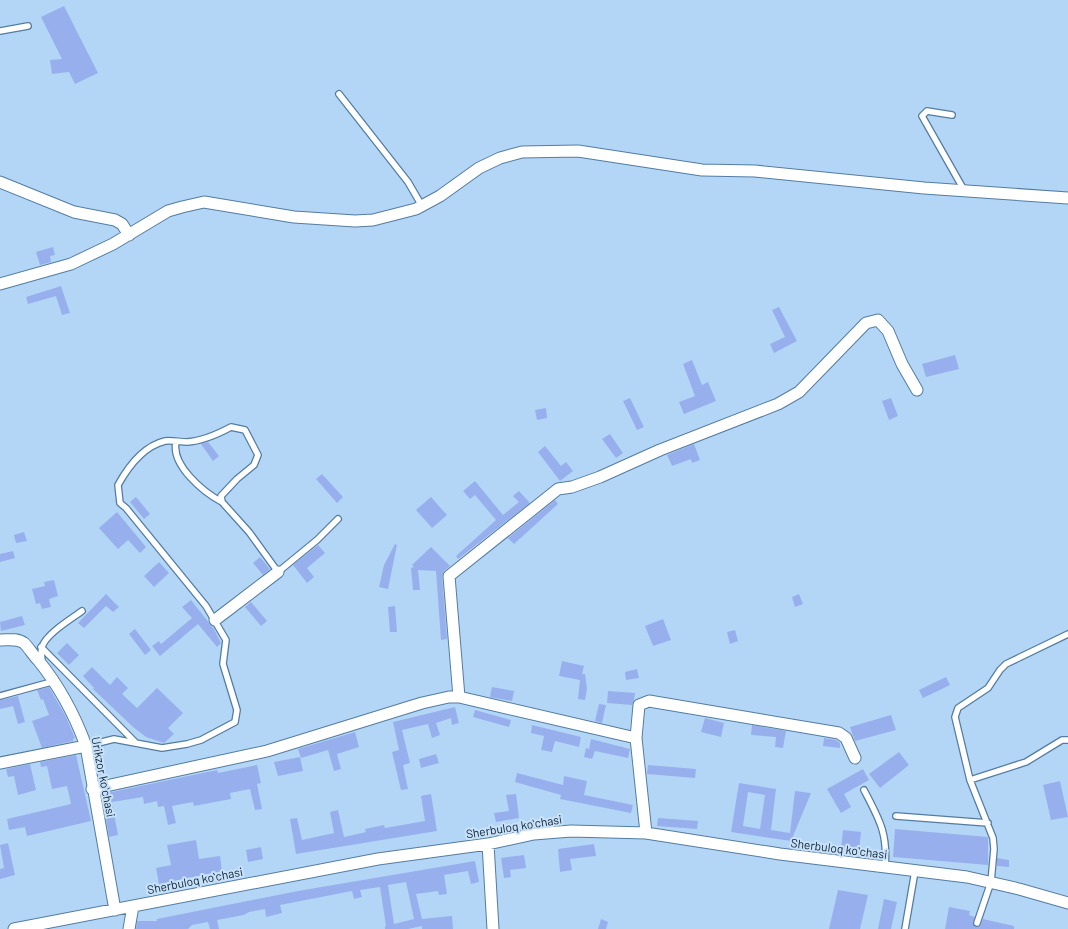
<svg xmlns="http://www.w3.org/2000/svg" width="1068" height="929" font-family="Barlow,sans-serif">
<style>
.building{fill:#97b0ed;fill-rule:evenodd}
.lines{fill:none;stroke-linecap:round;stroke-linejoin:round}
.lane-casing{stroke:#537ca1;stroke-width:8}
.street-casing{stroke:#537ca1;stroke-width:13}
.lane{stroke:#fff;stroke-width:5.5}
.street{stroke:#fff;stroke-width:11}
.labels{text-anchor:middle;stroke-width:4;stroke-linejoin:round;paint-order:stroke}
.street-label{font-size:12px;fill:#132433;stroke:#c8e2fb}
</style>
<rect width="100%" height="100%" fill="#b3d6f7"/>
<path class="building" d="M 64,6 L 98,73 L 75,84 L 69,72 L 52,74 L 50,60 L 62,59 L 41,17 Z
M 53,247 L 55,255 L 50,256 L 51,262 L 40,265 L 36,252 Z
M 61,286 L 70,313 L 62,315 L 56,296 L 28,304 L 26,297 Z
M 779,307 L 797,341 L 774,353 L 770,344 L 785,337 L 772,310 Z
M 955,355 L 959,369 L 926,377 L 922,364 Z
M 692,360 L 702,385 L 708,382 L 716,401 L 684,414 L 679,402 L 695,396 L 683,364 Z
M 630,398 L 644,427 L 637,430 L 623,401 Z
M 891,398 L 898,416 L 889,420 L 882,401 Z
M 546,408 L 547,418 L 537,420 L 535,410 Z
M 610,434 L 623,453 L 616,458 L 602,439 Z
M 208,442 L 219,456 L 213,461 L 201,444 Z
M 694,444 L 700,460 L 692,463 L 691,459 L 672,466 L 667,455 Z
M 545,446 L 561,466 L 566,462 L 573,471 L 560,481 L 538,452 Z
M 322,474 L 343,497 L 337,503 L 316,479 Z
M 475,481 L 503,515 L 519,502 L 513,496 L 519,491 L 530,503 L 458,559 L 456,556 L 496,520 L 475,495 L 470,499 L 463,491 Z
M 136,497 L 150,514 L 144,519 L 130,502 Z
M 431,497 L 447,515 L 432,528 L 416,510 Z
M 555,500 L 558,504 L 514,544 L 508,538 Z
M 117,512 L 146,547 L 140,553 L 128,540 L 118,549 L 99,528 Z
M 24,532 L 27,541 L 16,543 L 14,535 Z
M 395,544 L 397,545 L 388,589 L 379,587 L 384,565 Z
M 318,545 L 325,553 L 307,568 L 314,577 L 307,583 L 293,565 Z
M 431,547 L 450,566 L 444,571 L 442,577 L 447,639 L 441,640 L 436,571 L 418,570 L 420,590 L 413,590 L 411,568 L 414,567 L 412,565 Z
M 13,551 L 15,558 L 0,562 L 0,554 Z
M 260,557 L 270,569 L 263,575 L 253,563 Z
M 159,562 L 169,573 L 154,587 L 144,576 Z
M 54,580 L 58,596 L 49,599 L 51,607 L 42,609 L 40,603 L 36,604 L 32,589 L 45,586 L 44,582 Z
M 106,594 L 119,607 L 113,612 L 106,606 L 84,628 L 78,623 Z
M 799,594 L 803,604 L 795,607 L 792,597 Z
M 191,600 L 214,629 L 221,643 L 217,647 L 198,624 L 160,656 L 152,646 L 159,641 L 161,644 L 192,618 L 182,607 Z
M 251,602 L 267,621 L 261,626 L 245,607 Z
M 395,606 L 397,632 L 390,632 L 388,607 Z
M 22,616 L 25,625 L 1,631 L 0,622 Z
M 663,619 L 671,640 L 653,646 L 645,626 Z
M 135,629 L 151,650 L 145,655 L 129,634 Z
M 735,630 L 738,641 L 730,644 L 727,632 Z
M 67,643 L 79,655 L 69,665 L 57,653 Z
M 562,661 L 584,666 L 582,674 L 585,674 L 587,689 L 585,700 L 578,699 L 580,680 L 559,676 Z
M 92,667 L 110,685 L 117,677 L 128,688 L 122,694 L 137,708 L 157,688 L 183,713 L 168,728 L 174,734 L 164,743 L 146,737 L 133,727 L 93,689 L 94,688 L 83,676 Z
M 637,669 L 639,678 L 626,680 L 625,672 Z
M 946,677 L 950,685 L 923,698 L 919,690 Z
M 49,687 L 65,715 L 75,738 L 73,739 L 73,741 L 42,748 L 32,721 L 49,715 L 43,699 L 41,700 L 37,690 Z
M 492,687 L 514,691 L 512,701 L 490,697 Z
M 608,691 L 635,693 L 634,700 L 632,705 L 607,703 Z
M 18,696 L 25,722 L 18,724 L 13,706 L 0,709 L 0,700 Z
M 599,704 L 606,705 L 602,723 L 595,721 Z
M 455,707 L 459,723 L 452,725 L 451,718 L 436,723 L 440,735 L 432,738 L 428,724 L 402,730 L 410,763 L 403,765 L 408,789 L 401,790 L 392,752 L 399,750 L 393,722 Z
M 475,710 L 511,720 L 509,727 L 473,717 Z
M 891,715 L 896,730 L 855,741 L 850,727 Z
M 705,718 L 724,723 L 721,737 L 701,732 Z
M 532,725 L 581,737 L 579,747 L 555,741 L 552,752 L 541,750 L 544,736 L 531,733 Z
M 752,725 L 786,731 L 783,748 L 775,747 L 776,737 L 751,735 Z
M 355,732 L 359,747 L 337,754 L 341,769 L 334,771 L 328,750 L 301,758 L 298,749 Z
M 824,738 L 836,740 L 840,743 L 840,748 L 823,746 Z
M 591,739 L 630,749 L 628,758 L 595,751 L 592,759 L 584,757 L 586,748 L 589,749 Z
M 899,752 L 909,765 L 880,788 L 869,774 Z
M 436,754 L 439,763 L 421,768 L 419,759 Z
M 76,755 L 91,821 L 27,836 L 25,827 L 9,830 L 7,819 L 71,804 L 67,786 L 52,789 L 47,766 L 41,767 L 40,762 Z
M 300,757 L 303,771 L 278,776 L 274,762 Z
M 30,764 L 36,790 L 18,795 L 14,776 L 8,777 L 6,769 Z
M 257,765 L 261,783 L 257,784 L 262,809 L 255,810 L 250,789 L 230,793 L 231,799 L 194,806 L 193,802 L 172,806 L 176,823 L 168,825 L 164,806 L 158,807 L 157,801 L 144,804 L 143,797 L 112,802 L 118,835 L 109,837 L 102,794 L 217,770 L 218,773 Z
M 648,765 L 696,769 L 695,778 L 647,774 Z
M 863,769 L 869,780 L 844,794 L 851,807 L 841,813 L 827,789 Z
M 517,773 L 563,785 L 564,776 L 587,781 L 584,795 L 633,805 L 631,813 L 560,799 L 561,795 L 515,782 Z
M 1060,781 L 1068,817 L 1051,820 L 1043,785 Z
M 739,783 L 776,789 L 771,830 L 790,833 L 795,791 L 811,793 L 791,841 L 731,832 ZM 748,792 L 765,795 L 760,829 L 743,826 Z
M 431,794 L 437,831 L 296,854 L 290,819 L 297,818 L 302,840 L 334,833 L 330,812 L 338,810 L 344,837 L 366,832 L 365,829 L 384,825 L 385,828 L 425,821 L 421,796 Z
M 516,794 L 519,818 L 496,822 L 494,813 L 509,811 L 506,795 Z
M 658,818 L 698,821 L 697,829 L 657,826 Z
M 895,829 L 988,837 L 988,865 L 893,857 Z
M 843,830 L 861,832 L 859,851 L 841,849 Z
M 196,840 L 199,859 L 220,856 L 222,871 L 159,884 L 156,868 L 171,865 L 167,845 Z
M 8,843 L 15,875 L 0,879 L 0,869 L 4,868 L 0,845 Z
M 594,844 L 596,856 L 570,859 L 572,870 L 560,872 L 558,849 Z
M 261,847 L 263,859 L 248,862 L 246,850 Z
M 524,855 L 526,868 L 510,870 L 511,877 L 504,878 L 501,858 Z
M 997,858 L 1009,860 L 1009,867 L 997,866 Z
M 475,861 L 479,882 L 471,884 L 468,871 L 444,875 L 447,894 L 439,895 L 438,891 L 416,894 L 422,919 L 452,916 L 453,929 L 422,929 L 422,926 L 408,929 L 385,929 L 385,926 L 386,926 L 380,887 L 360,890 L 362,897 L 354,899 L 352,891 L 280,905 L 282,913 L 266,917 L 265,909 L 249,912 L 244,915 L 217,920 L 219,929 L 210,929 L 208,922 L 192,925 L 188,929 L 136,929 L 137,921 L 157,921 L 157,919 L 298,891 ZM 406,882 L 414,919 L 394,924 L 388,885 Z
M 838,890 L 868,895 L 860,929 L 829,929 Z
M 884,899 L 897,902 L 891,929 L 878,929 Z
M 949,907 L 970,911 L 969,915 L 975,917 L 973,923 L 975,927 L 980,926 L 983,919 L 1014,926 L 1014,929 L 945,929 Z
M 601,919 L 608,922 L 606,929 L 598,929 Z"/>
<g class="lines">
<defs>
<path id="lane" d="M 0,31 L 28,26
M 339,94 L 408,182 L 422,206
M 952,115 L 927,111 L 922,116 L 964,190
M 176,442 C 171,465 203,492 222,502
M 41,647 L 135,742
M 42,662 C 42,658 40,651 42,647 C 46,634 71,619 82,611
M 0,696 L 55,681
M 86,746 L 114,739 L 162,748 L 187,744 L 201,740 L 235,722 L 237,710 L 223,664 L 226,640 L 206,606 L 126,508 L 120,503 L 118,485 C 128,467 144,446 165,441 C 171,440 180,442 187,442 C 202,441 218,434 231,427 L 245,430 L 258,455 L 254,465 L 237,479 L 221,496 L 222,502 L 249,532 L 278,572 L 317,540 L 338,519
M 970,780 L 1026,762 L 1062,740 L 1068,740
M 864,790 C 879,819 888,833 885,867
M 896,816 L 988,823
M 977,923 L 991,882 L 994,849 L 993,838 L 970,780 L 955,717 L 958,708 L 988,688 L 1000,670 L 1006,664 L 1068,634
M 905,929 L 915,871"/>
<path id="street" d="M 0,182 L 74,212 L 115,220 L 122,224 L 129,235
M 0,284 L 71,264 L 113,244 L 168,211 L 182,207 L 204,202 L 294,217 L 355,221 L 373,220 L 416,209 L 440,196 L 479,168 L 500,158 L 522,152 L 578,151 L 702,170 L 755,171 L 924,188 L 1068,198
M 215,620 L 278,572
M 0,640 C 8,640 17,638 24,643 C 29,648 33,655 38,660 C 60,687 74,713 86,746 L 115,910
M 459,697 L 449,576 L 558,489 L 572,487 L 600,477 L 660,450 L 778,404 L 799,392 L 866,323 L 878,320 L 888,331 L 902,364 L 917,390
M 636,738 L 639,705 L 649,701 L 839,733 L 846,738 L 855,758
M 0,763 L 86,746
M 92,789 L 267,751 L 422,703 L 449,697 L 459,697 L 636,738 L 646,833
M 488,844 L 493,929
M 14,929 L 378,859 L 488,844 L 534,834 L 571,831 L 646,833 L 780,854 L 967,877 L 1019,889 L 1068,903
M 129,929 L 133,906"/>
</defs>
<use href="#lane" class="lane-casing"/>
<use href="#street" class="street-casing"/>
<use href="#lane" class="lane"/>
<use href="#street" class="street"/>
</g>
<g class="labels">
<g class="street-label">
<text transform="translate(103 777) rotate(79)" y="4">Urikzor koʻchasi</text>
<text transform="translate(514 827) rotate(-9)" y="4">Sherbuloq koʻchasi</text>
<text transform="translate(839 849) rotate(7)" y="4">Sherbuloq koʻchasi</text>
<text transform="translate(195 881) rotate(-11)" y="4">Sherbuloq koʻchasi</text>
</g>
</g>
</svg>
